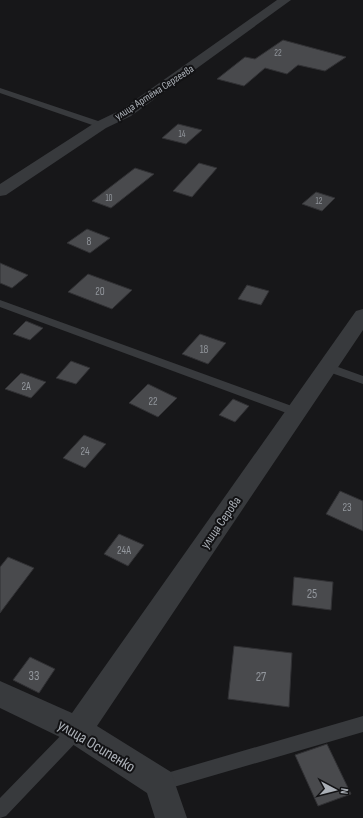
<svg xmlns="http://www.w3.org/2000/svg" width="363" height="818" font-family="'Sofia Sans Condensed',sans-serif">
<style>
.building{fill:#494a4d;stroke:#313134}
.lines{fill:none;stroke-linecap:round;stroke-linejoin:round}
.service{fill:#383a3d;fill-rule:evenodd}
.minor{fill:#383a3d;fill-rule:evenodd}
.labels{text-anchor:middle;stroke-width:4;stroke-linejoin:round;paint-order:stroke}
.far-number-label{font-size:9px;fill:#92969c}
.far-street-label{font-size:11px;fill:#abb0b7;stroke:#121214}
.number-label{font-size:11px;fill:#92969c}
.street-label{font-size:13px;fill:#abb0b7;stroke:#121214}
.near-number-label{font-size:13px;fill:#92969c}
.near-street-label{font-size:16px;fill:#abb0b7;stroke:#121214}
</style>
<rect width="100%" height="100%" fill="#171719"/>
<path class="building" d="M 283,40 L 346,57 L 325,71 L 298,65 L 287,74 L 265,68 L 244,86 L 217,79 L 245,57 L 255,59 Z
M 178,124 L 202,130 L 186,144 L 162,138 Z
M 199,163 L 217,168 L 192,197 L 173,191 Z
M 135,168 L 154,174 L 111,208 L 92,201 Z
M 316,192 L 335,198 L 322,211 L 302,204 Z
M 87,229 L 110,238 L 90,253 L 67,243 Z
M 0,263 L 28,275 L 12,288 L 0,283 Z
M 88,274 L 132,290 L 112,309 L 68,292 Z
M 247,285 L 269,291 L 261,305 L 238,299 Z
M 26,321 L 43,328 L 30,340 L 13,334 Z
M 200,334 L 226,343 L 208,364 L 182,354 Z
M 71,361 L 90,368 L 76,384 L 56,378 Z
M 21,373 L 46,382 L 31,398 L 5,389 Z
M 148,384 L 177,398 L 158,417 L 129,403 Z
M 233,399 L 249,406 L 235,422 L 219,415 Z
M 84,435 L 106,444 L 85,468 L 63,458 Z
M 340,491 L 363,501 L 363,531 L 326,514 Z
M 119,534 L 144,545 L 128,566 L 104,554 Z
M 8,557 L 34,568 L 0,613 L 0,567 Z
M 294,577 L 333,582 L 331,610 L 292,605 Z
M 234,646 L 292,653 L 289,707 L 228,699 Z
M 30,657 L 55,669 L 39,693 L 13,680 Z
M 327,744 L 351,794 L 318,806 L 295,755 Z"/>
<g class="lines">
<path class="service" d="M 0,88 L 104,123 L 105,125 L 98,127 L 0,93 Z
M 0,300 L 300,409 L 302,412 L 300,415 L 292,415 L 0,307 Z
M 327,363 L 363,376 L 363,384 L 323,370 L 321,367 L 323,364 Z
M 363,716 L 363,732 L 160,791 L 154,789 L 151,783 L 154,777 L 160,775 Z
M 77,722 L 83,725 L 85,730 L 83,735 L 6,816 L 0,818 L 0,798 L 71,725 Z"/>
<path class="minor" d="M 277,0 L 291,0 L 131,116 L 106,128 L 6,195 L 0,196 L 0,184 L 96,122 L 121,110 Z
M 363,309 L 363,330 L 97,726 L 171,772 L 187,818 L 155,818 L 147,793 L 66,740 L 0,708 L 0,681 L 72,713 L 356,311 Z"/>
</g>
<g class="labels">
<g class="far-number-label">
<text x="278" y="56">22</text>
<text x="182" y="137">14</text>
<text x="109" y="201">10</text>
<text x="319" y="204">12</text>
</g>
<g class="far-street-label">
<text transform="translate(154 92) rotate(-33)" y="4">улица Артёма Сергеева</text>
</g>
<g class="number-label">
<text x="89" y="245">8</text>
<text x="100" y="295">20</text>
<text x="204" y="353">18</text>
<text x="26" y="390">2А</text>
<text x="153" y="405">22</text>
<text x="85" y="455">24</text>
<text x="347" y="511">23</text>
<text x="124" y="554">24А</text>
</g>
<g class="street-label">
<text transform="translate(220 522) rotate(-55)" y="5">улица Серова</text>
</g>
<g class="near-number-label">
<text x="312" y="598">25</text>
<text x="34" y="680">33</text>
<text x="261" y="681">27</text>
</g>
<g class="near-street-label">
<text transform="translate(97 745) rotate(31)" y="6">улица Осипенко</text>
</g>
</g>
<g transform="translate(335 790) rotate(97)" stroke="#121214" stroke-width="3" paint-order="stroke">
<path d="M0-3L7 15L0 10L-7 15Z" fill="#abb0b7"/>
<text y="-6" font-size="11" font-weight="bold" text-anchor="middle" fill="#abb0b7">N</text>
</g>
</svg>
